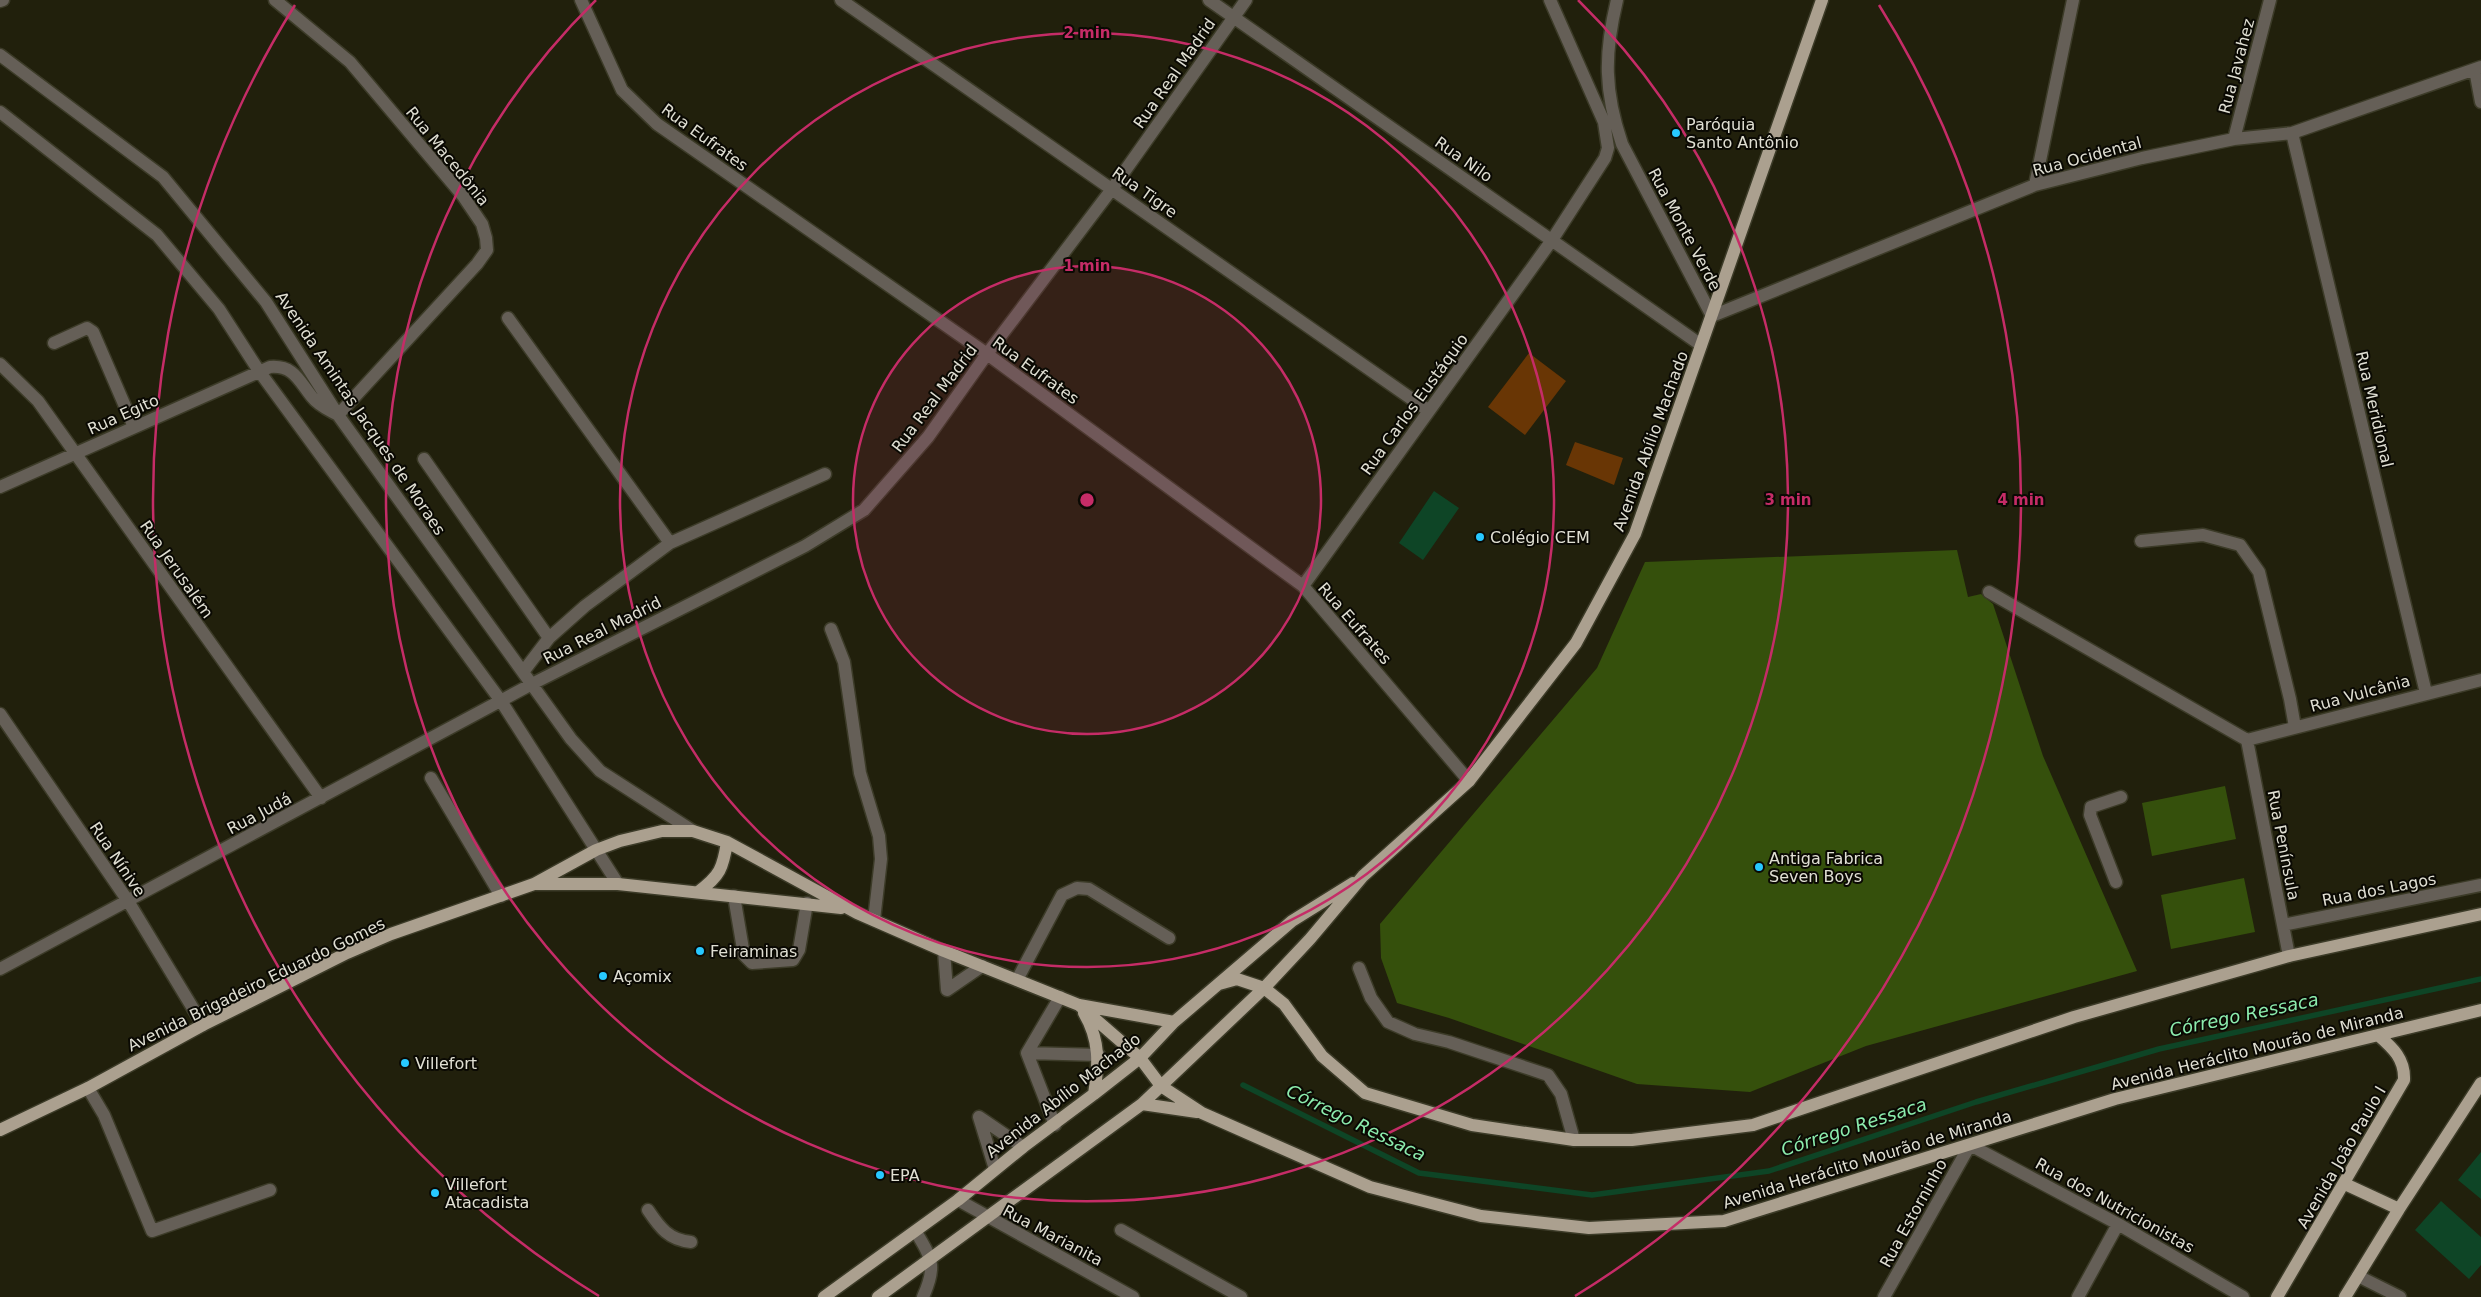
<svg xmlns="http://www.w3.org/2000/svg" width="2481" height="1297" font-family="'DejaVu Sans',sans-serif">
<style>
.grass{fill:#693605}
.water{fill:#0e4526}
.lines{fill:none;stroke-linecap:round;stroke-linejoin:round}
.stream{stroke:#0e4526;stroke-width:5.5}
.building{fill:#35500c}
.minor-casing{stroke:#3c3b28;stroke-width:15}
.major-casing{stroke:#3c3b28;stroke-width:15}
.minor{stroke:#655f57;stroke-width:12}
.major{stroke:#aba08f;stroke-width:12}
.ring{fill:none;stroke:#c52c67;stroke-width:2.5}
.poi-dot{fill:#27c8ff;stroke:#0a0903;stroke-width:2}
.labels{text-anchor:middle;stroke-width:4;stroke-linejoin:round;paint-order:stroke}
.street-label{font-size:16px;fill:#e0dfd3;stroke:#0a0903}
.poi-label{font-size:16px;fill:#e0dfd3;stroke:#0a0903;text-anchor:start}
.water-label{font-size:18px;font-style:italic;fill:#8cecad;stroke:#0a0903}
.centre{fill:#c52c67;stroke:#0a0903;stroke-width:2.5}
.ring-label{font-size:15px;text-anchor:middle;font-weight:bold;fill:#c52c67;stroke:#0a0903;stroke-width:4;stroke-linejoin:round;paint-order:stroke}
</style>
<rect width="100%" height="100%" fill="#21200c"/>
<path class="grass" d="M 1529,353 L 1566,381 L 1525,435 L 1488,407 Z
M 1575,442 L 1623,458 L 1614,485 L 1566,465 Z"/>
<path class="water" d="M 1434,491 L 1459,508 L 1423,560 L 1399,543 Z
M 2481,1152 L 2481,1199 L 2458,1180 Z
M 2441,1201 L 2481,1237 L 2481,1265 L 2469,1279 L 2415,1230 Z"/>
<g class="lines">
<path class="stream" d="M 1243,1085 L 1419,1173 L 1592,1195 L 1769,1171 L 1976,1102 L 2159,1049 L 2481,979"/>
</g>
<path class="building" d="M 1957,550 L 1968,597 L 1981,594 L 1993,604 L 2043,756 L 2137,971 L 1866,1046 L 1750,1092 L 1637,1084 L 1449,1018 L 1397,1003 L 1381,958 L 1380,924 L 1597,668 L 1645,562 Z
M 2225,786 L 2236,839 L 2152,856 L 2142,803 Z
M 2244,878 L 2255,932 L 2171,949 L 2161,895 Z"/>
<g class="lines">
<defs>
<path id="minor" d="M 275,0 L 350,62 L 463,196 L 482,224 L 486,238 L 487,250 L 477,264 L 338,415
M 581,0 L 622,90 L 657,124 L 987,354 L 1303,586 L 1469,781
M 841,0 L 1429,411
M 1209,0 L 1701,345
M 1617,0 C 1604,54 1604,91 1622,144 L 1712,316 L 2035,185 L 2142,158 L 2234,139 L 2292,133 L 2481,67
M 0,1 L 3,0
M 0,55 L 163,177 L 266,302 L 338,415 L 571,739 L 600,771 L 693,831
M 2475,70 L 2481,102
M 0,112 L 157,235 L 219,309 L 259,371 L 501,701 L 618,884
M 2292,133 L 2426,693
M 2234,139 L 2270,0
M 2035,185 L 2073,0
M 508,318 L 670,543
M 54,343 L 87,328 L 93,332 L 134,427
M 0,364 L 38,401 L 321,798
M 424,459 L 549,638 L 523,672
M 0,487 L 270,367 C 294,365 299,381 312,397 C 319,406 329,410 338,415
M 2141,541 L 2203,535 L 2240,545 L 2259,572 L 2290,699 L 2295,727
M 1303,586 L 1552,240 L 1605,158 L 1608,148 L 1604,122 L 1550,0
M 1989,592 L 2247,740
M 831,629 L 844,662 L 860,773 L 879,836 L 881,859 L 874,920
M 549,638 L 585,606 L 670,543 L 825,474
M 0,714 L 128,901 L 203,1025
M 2247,740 L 2481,680
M 2247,740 L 2289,956
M 431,778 L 501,896
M 2116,882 L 2090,815 L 2091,807 L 2121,797
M 734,896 L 744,955 L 752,963 L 793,960 L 799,950 L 807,903
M 2283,925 L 2481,885
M 944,951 L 947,990 L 982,966
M 1359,968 L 1371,998 L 1388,1022 L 1415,1034 L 1449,1042 L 1548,1075 L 1561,1094 L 1574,1140
M 0,969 L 532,684 L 805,546 L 864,510 L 928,437 L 987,354 L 1112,189 L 1246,0
M 1017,980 L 1062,895 L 1077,888 L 1089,889 L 1169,938
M 1027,1053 L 1060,997
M 88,1088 L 104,1115 L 152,1231 L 270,1190
M 979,1117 L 995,1169
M 979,1117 L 1023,1147
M 1055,1125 L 1027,1053 L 1099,1055
M 958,1200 L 1133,1297
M 648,1210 C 660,1228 669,1240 691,1242
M 1121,1230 L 1241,1297
M 916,1232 C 932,1259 937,1266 923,1297
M 2358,1276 L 2400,1297
M 1884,1297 L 1970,1145 L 2118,1224 L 2243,1297
M 2078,1297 L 2118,1224"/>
<path id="major" d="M 535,884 L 618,884 L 841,908
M 698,892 C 720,876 723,868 727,842
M 1219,984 L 1237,979 L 1264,988 L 1284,1004 L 1322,1056 L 1365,1093 L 1472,1125 L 1574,1140 L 1632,1140 L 1753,1125 L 2074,1017 L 2289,956 L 2481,914
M 1079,1005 L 1140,1058 L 1161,1086 L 1202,1113 L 1370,1187 L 1481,1216 L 1589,1228 L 1724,1221 L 2115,1099 L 2481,1010
M 1084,1013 C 1100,1040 1099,1064 1094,1094
M 1142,1104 L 1197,1112
M 0,1130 L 88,1088 L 203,1025 L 347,953 L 391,934 L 534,884 L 596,850 L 620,841 L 662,831 L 693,831 L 727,842 L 857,913 L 944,951 L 1079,1005 L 1174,1022
M 2345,1184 L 2399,1209
M 824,1297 L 958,1200 L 1023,1147 L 1094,1094 L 1140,1058 L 1174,1022 L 1292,921 L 1353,883
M 878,1297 L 1142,1104 L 1264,988 L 1310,939 L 1363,876 L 1469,781 L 1576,643 L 1635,534 L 1822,0
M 2277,1297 L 2404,1080 C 2405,1059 2393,1048 2378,1035
M 2345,1297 L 2399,1209 L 2481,1083"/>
</defs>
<use href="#minor" class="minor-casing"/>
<use href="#major" class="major-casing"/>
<use href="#minor" class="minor"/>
<use href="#major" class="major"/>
</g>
<circle cx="1087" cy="500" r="234" fill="#c52c67" fill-opacity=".12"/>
<g class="ring">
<circle cx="1087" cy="500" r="234"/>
<circle cx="1087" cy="500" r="467"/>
<path d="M1578 0A701 701 0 1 1 596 0"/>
<path d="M599 1296A934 934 0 0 1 295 5M1879 5A934 934 0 0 1 1575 1296"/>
</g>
<g class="poi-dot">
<circle cx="1676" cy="133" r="5"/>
<circle cx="1480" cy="537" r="5"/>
<circle cx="1759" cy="867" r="5"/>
<circle cx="700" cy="951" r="5"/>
<circle cx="603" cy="976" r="5"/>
<circle cx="405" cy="1063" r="5"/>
<circle cx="880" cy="1175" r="5"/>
<circle cx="435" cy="1193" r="5"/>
</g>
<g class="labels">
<g class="street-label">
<text transform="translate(2236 66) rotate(-75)" y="6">Rua Javahez</text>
<text transform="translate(1174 73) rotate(-55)" y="6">Rua Real Madrid</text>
<text transform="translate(705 137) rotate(36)" y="6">Rua Eufrates</text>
<text transform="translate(448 156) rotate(51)" y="6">Rua Macedônia</text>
<text transform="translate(2087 156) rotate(-15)" y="6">Rua Ocidental</text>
<text transform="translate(1464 159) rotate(35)" y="6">Rua Nilo</text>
<text transform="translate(1145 192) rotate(35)" y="6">Rua Tigre</text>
<text transform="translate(1685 229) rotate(62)" y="6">Rua Monte Verde</text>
<text transform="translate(1036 370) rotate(36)" y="6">Rua Eufrates</text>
<text transform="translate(934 398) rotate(-53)" y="6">Rua Real Madrid</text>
<text transform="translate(1414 404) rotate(-54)" y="6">Rua Carlos Eustáquio</text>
<text transform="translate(2375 409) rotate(77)" y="6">Rua Meridional</text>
<text transform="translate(361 413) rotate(56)" y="6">Avenida Amintas Jacques de Moraes</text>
<text transform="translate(123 414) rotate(-24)" y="6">Rua Egito</text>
<text transform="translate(1650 441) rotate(-70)" y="6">Avenida Abílio Machado</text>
<text transform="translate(177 569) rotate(55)" y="6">Rua Jerusalém</text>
<text transform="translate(1355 623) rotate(49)" y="6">Rua Eufrates</text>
<text transform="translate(602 630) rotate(-27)" y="6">Rua Real Madrid</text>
<text transform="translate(2360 693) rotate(-15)" y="6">Rua Vulcânia</text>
<text transform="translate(259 813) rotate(-28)" y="6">Rua Judá</text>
<text transform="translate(2284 845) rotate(79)" y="6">Rua Península</text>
<text transform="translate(118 859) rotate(56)" y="6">Rua Nínive</text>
<text transform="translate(2379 889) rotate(-11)" y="6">Rua dos Lagos</text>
<text transform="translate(256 984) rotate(-26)" y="6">Avenida Brigadeiro Eduardo Gomes</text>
<text transform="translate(2257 1048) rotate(-14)" y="6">Avenida Heráclito Mourão de Miranda</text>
<text transform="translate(1063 1095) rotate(-38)" y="6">Avenida Abílio Machado</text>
<text transform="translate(2341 1157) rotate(-60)" y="6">Avenida João Paulo I</text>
<text transform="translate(1867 1159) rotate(-17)" y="6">Avenida Heráclito Mourão de Miranda</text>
<text transform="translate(2115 1205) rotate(29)" y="6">Rua dos Nutricionistas</text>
<text transform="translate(1913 1213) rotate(-61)" y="6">Rua Estorninho</text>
<text transform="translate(1053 1235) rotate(28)" y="6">Rua Marianita</text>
</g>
<g class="poi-label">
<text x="1686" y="130">Paróquia<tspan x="1686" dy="18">Santo Antônio</tspan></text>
<text x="1490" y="543">Colégio CEM</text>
<text x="1769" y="864">Antiga Fabrica<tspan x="1769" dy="18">Seven Boys</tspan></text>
<text x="710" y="957">Feiraminas</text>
<text x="613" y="982">Açomix</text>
<text x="415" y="1069">Villefort</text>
<text x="890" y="1181">EPA</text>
<text x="445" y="1190">Villefort<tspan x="445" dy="18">Atacadista</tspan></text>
</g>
<g class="water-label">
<text transform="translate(2244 1015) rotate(-12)" y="6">Córrego Ressaca</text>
<text transform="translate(1356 1123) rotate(26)" y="6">Córrego Ressaca</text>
<text transform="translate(1854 1127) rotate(-18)" y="6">Córrego Ressaca</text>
</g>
</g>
<circle cx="1087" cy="500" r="8" class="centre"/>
<g class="ring-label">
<text x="1087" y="38">2 min</text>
<text x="1087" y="271">1 min</text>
<text x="1788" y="505">3 min</text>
<text x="2021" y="505">4 min</text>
</g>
</svg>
